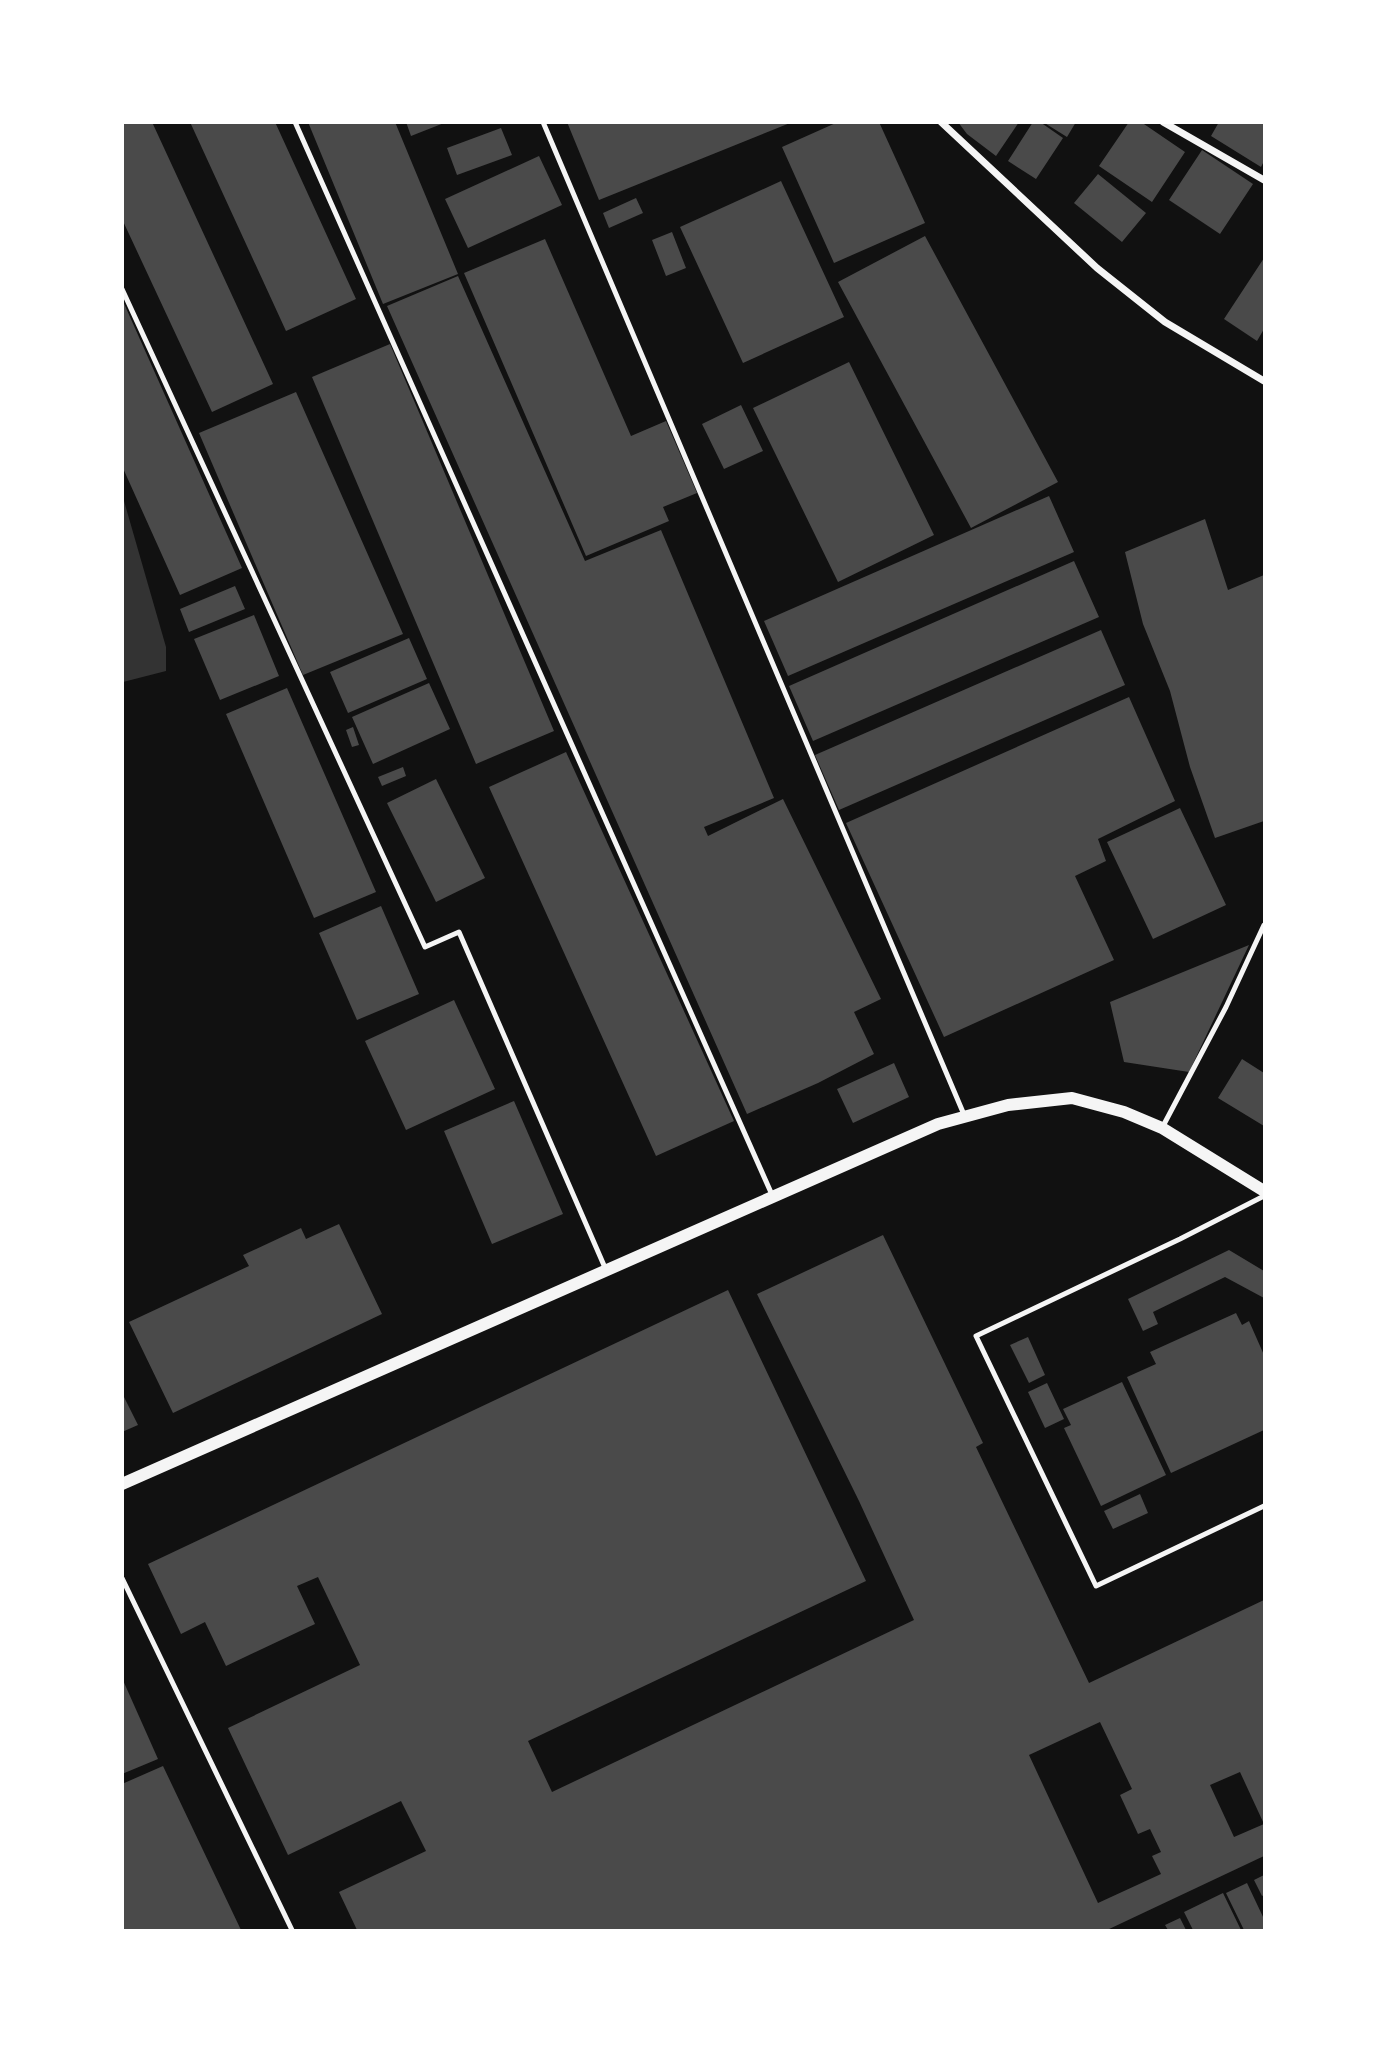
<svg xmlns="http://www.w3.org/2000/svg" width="1387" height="2053" font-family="'Roboto Condensed',sans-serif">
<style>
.water{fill:#333}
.building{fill:#4a4a4a;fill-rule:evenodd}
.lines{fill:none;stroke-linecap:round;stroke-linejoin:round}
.service{stroke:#f5f5f5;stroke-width:5}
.minor{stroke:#f5f5f5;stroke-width:7}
.tertiary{stroke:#f5f5f5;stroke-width:12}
</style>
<rect width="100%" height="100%" fill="#111"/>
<path class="water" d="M 122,494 L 166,647 L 166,671 L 123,682 Z"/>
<path class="building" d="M 122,122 L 152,122 L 273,384 L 212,412 L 122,219 Z
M 190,122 L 275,122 L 356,299 L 286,331 Z
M 308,122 L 395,122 L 458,274 L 383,304 Z
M 406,122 L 444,122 L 444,123 L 411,136 Z
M 567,122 L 790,122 L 790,123 L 599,200 Z
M 838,122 L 879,122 L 925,223 L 834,263 L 782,147 Z
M 958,122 L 1019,122 L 996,156 L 967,134 Z
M 1033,122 L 1040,122 L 1063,138 L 1036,179 L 1008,161 Z
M 1043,122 L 1076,122 L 1067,137 Z
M 1129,122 L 1141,122 L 1185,152 L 1152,202 L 1099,166 Z
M 1219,122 L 1264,122 L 1264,161 L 1261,167 L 1211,136 Z
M 501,128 L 512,155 L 457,175 L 447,148 Z
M 1202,150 L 1253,184 L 1220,234 L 1169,200 Z
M 539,156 L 562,205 L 468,248 L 445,199 Z
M 1098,174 L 1146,213 L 1122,242 L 1074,203 Z
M 781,181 L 844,317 L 743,363 L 680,227 Z
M 636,198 L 643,213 L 609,228 L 603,213 Z
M 672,232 L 686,268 L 666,276 L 652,240 Z
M 925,236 L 1058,482 L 971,528 L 838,282 Z
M 545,239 L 631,436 L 666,421 L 697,493 L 663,507 L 669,521 L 586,556 L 464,273 Z
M 1264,258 L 1264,329 L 1257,341 L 1224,319 Z
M 458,276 L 585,561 L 661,530 L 774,798 L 704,827 L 708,836 L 783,799 L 881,999 L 854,1012 L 874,1054 L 818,1083 L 747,1114 L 387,306 Z
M 122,299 L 242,568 L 180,595 L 122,466 Z
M 390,344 L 554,731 L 476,764 L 312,377 Z
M 849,362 L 934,535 L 838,582 L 753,408 Z
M 296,392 L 403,634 L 303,675 L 199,433 Z
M 741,405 L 763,451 L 724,469 L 702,424 Z
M 1049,496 L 1074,552 L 788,676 L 764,621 Z
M 1205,519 L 1228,590 L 1264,575 L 1264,821 L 1215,838 L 1190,767 L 1170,691 L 1143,624 L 1125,552 Z
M 1074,561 L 1099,617 L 813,741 L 789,686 Z
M 235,586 L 245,609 L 189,632 L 180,609 Z
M 254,615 L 279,676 L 220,700 L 194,639 Z
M 1101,630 L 1125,685 L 839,810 L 815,755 Z
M 409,638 L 427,679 L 348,713 L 330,672 Z
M 429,683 L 450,729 L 373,764 L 352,717 Z
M 287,688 L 376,892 L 314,918 L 226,714 Z
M 1129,697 L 1175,801 L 1098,839 L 1106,861 L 1075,876 L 1114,960 L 944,1037 L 846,823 Z
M 353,727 L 359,745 L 352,747 L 346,730 Z
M 566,752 L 734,1121 L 656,1156 L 489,787 Z
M 403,767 L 406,776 L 382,786 L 378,777 Z
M 436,779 L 485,878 L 436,902 L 387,803 Z
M 1180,808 L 1226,905 L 1153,939 L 1107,842 Z
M 381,906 L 419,994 L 357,1020 L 319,933 Z
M 1249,945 L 1189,1072 L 1124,1062 L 1110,1002 Z
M 454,1000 L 495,1089 L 406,1130 L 365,1041 Z
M 1242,1059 L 1264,1073 L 1264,1126 L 1218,1098 Z
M 894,1063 L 909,1097 L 853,1123 L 837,1089 Z
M 514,1101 L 563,1214 L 492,1244 L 444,1131 Z
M 339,1224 L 382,1314 L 173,1413 L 129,1322 L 249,1266 L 243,1255 L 301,1228 L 306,1239 Z
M 883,1235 L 983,1443 L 976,1447 L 1089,1683 L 1264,1600 L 1264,1856 L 1107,1930 L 357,1930 L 339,1892 L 426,1851 L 401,1801 L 288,1855 L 228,1728 L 360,1665 L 318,1577 L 297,1586 L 315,1624 L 226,1666 L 205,1622 L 181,1634 L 148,1564 L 728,1290 L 866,1581 L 528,1741 L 552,1792 L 914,1620 L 859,1501 L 757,1294 ZM 1100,1722 L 1132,1789 L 1120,1795 L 1138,1834 L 1150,1829 L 1161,1852 L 1152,1856 L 1161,1874 L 1098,1903 L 1029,1755 ZM 1240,1772 L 1264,1824 L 1234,1837 L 1210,1785 Z
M 1229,1250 L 1264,1271 L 1264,1298 L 1225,1277 L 1153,1312 L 1158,1324 L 1143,1331 L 1128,1299 Z
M 1236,1313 L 1242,1325 L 1249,1321 L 1264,1355 L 1264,1430 L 1171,1473 L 1127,1377 L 1156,1364 L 1150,1352 Z
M 1028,1337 L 1045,1375 L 1029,1383 L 1010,1345 Z
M 1122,1382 L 1166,1475 L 1101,1506 L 1064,1428 L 1071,1425 L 1063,1409 Z
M 1047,1383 L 1064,1419 L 1045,1428 L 1028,1392 Z
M 122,1393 L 138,1425 L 122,1432 Z
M 1140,1494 L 1148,1513 L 1113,1529 L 1104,1511 Z
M 122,1678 L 158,1759 L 122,1774 Z
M 163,1766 L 241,1930 L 122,1930 L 122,1784 Z
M 1264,1875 L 1264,1895 L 1262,1896 L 1254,1880 Z
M 1247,1883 L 1264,1919 L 1264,1930 L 1244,1930 L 1226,1893 Z
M 1223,1893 L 1241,1930 L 1193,1930 L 1184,1912 Z
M 1180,1918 L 1186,1930 L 1168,1930 L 1165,1925 Z"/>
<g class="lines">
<path class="service" d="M 295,122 L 773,1197
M 543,122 L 965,1117
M 122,289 L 425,947 L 459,932 L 606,1270
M 1162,1128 L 1226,1007 L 1264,925
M 1264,1196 L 1180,1239 L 976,1336 L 1096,1586 L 1264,1506
M 122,1578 L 292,1930"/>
<path class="minor" d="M 941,122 L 1097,268 L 1165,322 L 1264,381
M 1163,122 L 1264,180"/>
<path class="tertiary" d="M 122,1484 L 938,1124 L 1008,1105 L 1072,1098 L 1124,1112 L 1162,1128 L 1264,1191"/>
</g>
<rect width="1387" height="2053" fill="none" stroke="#ffffff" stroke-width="248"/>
</svg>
